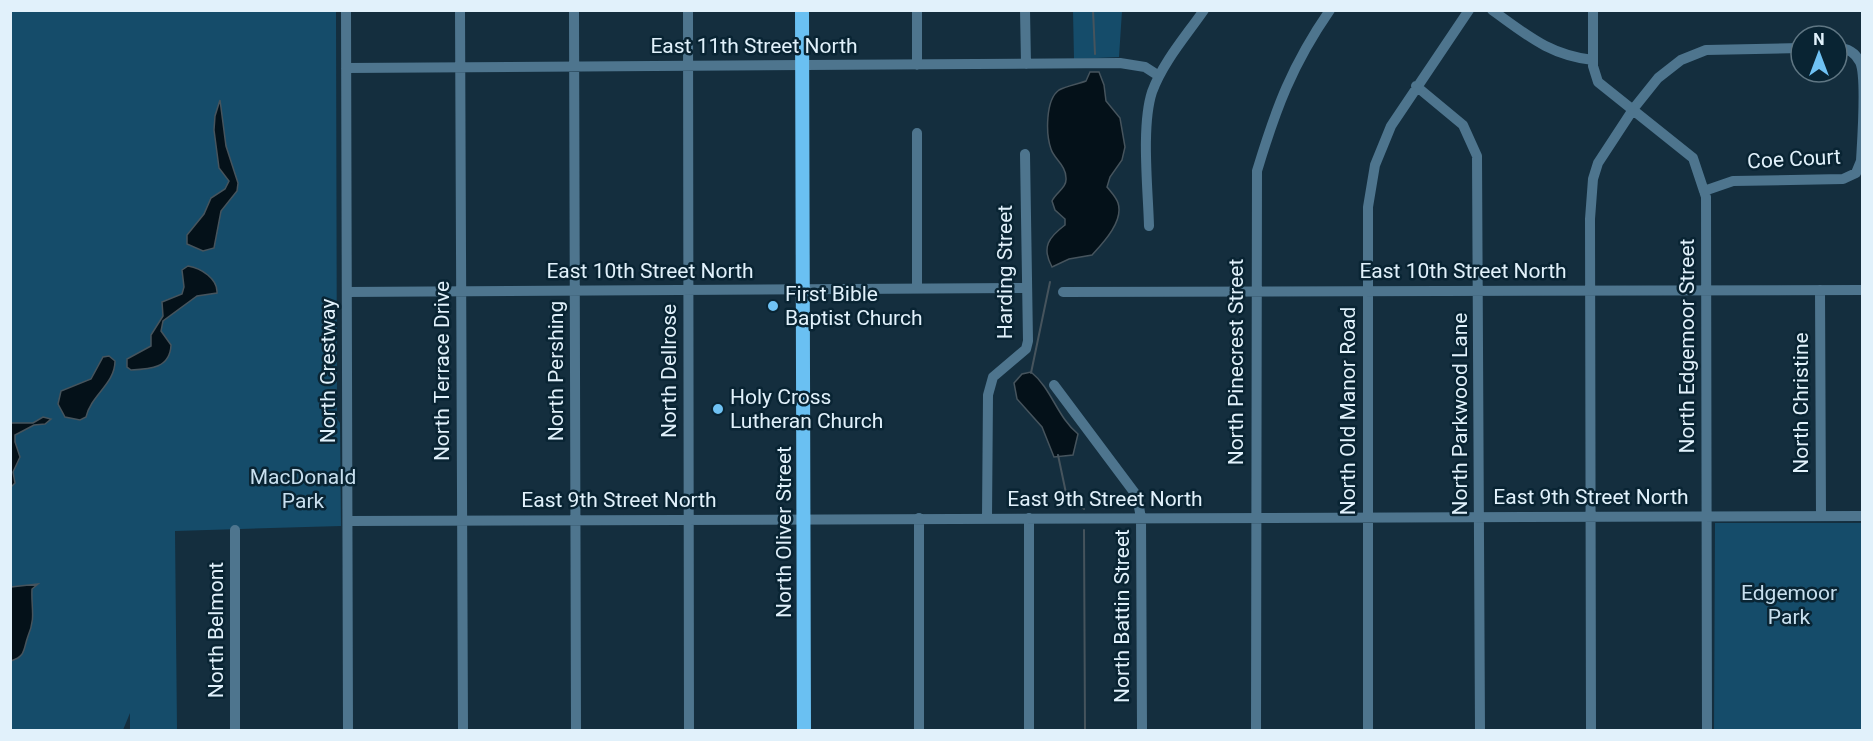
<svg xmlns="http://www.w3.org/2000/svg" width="1873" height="741" font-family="Roboto,sans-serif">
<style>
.green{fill:#154c6a}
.water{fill:#041119;stroke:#46545d;stroke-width:1.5}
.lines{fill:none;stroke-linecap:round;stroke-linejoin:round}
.stream{stroke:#46545d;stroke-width:2}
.minor{stroke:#4e758e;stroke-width:10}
.major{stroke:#6ac0f2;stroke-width:14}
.poi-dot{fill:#6fc2f4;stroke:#092433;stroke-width:2}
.labels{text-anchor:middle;stroke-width:5;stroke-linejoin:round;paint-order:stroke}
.street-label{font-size:21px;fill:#e1f1fb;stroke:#092433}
.poi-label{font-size:21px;fill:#e1f1fb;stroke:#092433;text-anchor:start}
.park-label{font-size:21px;fill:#c8dfee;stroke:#092433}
</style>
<rect width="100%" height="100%" fill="#142e3e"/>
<path class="green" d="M 10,11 L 336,11 L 337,419 L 340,423 L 341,526 L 175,531 L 177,730 L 130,730 L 130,713 L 123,730 L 11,730 Z
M 1073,11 L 1122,11 L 1119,57 L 1074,59 Z
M 1715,523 L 1862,523 L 1862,730 L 1714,730 Z"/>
<path class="water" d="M 1090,72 L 1099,72 L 1104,85 L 1106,101 L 1120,118 L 1125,147 L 1122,160 L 1110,177 L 1107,187 C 1110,191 1116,197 1118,203 C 1124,221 1103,243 1092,255 L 1069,259 L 1052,267 C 1041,247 1049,237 1065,225 L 1065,219 L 1055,210 L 1052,201 C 1056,192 1067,188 1066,178 C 1066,165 1054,159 1051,149 C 1046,135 1045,100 1059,90 C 1066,86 1078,84 1086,81 Z
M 220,100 L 226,146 L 238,183 L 237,191 L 221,211 L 214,248 L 203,251 L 187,244 L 187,235 L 204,214 L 211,198 L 225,189 L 229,181 L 219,168 L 214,130 L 215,116 Z
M 188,266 C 201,268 218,279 217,293 L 197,296 L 163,321 L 161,331 L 171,345 C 170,368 151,369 131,370 L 127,367 L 127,359 L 151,346 L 151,335 L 163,316 L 162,302 L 182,294 L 184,287 L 182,270 Z
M 109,356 L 115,361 C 115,384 91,395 86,417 L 80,420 L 65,417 L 58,404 L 61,391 L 91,379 L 103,357 Z
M 1031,372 C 1052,389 1057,417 1078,434 L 1073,455 L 1054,457 L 1042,427 L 1017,399 L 1014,383 L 1022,374 Z
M 43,417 L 51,419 L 45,424 L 34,425 L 15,435 L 15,442 L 20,457 L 13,472 L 15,483 L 11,487 L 11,423 L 33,423 Z
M 38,584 L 32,589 C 31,609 36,617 28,636 C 23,650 26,656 11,661 L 11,587 Z"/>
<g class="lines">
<path class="stream" d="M 1093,10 L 1095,54
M 1031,373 L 1050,282
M 1058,455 L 1066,493 L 1084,509
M 1084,530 L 1085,730"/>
<path class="minor" d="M 346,10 L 348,730
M 460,10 L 463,730
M 574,10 L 576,730
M 688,10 L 689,730
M 917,10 L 917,65
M 1025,10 L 1026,64
M 1492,10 C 1527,35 1549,55 1593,60
M 1593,10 L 1593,66 L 1598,82 L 1693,158 L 1706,197 L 1707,730
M 346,68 L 1120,63 L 1145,67 L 1159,76
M 1416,86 L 1463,125 L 1477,156 L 1480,730
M 917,133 L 917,288
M 1704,191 L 1733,181 L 1843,179 L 1856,173 L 1861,161 C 1862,142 1867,77 1860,62 C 1855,52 1847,48 1837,48
M 1149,226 C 1148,189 1141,126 1152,92 C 1163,62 1186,36 1204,10
M 1820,290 L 1821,516
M 347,292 L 1026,288
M 1063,292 L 1862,290
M 1054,385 L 1137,496 L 1141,518 L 1142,730
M 919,518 L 919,730
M 987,518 L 988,395 L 993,377 L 1026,349 L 1028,341 L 1025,154
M 348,521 L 1862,516
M 235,730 L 235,530
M 1029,730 L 1029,518
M 1256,730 L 1257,171 C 1276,108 1292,65 1330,10
M 1368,730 L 1368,207 L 1375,165 L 1391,126 L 1469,10
M 1591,730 L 1590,219 L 1593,179 L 1598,163 L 1634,108 L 1658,78 L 1681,60 L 1706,50 L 1801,48"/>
<path class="major" d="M 802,10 L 804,730"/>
</g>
<g class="poi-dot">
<circle cx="773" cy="306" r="6"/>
<circle cx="718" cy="409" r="6"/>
</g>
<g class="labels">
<g class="street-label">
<text x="754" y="53">East 11th Street North</text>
<text transform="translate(1794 159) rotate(-3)" y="7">Coe Court</text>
<text x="650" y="278">East 10th Street North</text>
<text x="1463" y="278">East 10th Street North</text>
<text transform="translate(1005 272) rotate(-90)" y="7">Harding Street</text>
<text transform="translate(1687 346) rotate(-90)" y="7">North Edgemoor Street</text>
<text transform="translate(1236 362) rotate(-90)" y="7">North Pinecrest Street</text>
<text transform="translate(328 371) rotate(-90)" y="7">North Crestway</text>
<text transform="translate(442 371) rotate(-90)" y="7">North Terrace Drive</text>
<text transform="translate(556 371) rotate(-90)" y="7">North Pershing</text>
<text transform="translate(669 371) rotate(-90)" y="7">North Dellrose</text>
<text transform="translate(1801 403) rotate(-90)" y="7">North Christine</text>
<text transform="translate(1348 411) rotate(-90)" y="7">North Old Manor Road</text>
<text transform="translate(1460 414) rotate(-90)" y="7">North Parkwood Lane</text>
<text x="1591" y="504">East 9th Street North</text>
<text x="1105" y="506">East 9th Street North</text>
<text x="619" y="507">East 9th Street North</text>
<text transform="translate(784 532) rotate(-90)" y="7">North Oliver Street</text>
<text transform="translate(1122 616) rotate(-90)" y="7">North Battin Street</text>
<text transform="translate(216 630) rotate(-90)" y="7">North Belmont</text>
</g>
<g class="poi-label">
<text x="785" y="301">First Bible<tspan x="785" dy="24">Baptist Church</tspan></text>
<text x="730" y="404">Holy Cross<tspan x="730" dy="24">Lutheran Church</tspan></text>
</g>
<g class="park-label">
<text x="303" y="484">MacDonald<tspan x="303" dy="24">Park</tspan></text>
<text x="1789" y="600">Edgemoor<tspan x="1789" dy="24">Park</tspan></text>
</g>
</g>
<rect width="1873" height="741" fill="none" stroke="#e1f1fb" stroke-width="24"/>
<g transform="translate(1819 54)"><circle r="28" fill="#092433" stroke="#5f7683" stroke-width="1.5"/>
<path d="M0-4.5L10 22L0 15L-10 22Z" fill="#6fc2f4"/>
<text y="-9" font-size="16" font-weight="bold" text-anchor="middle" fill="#e1f1fb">N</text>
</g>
</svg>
